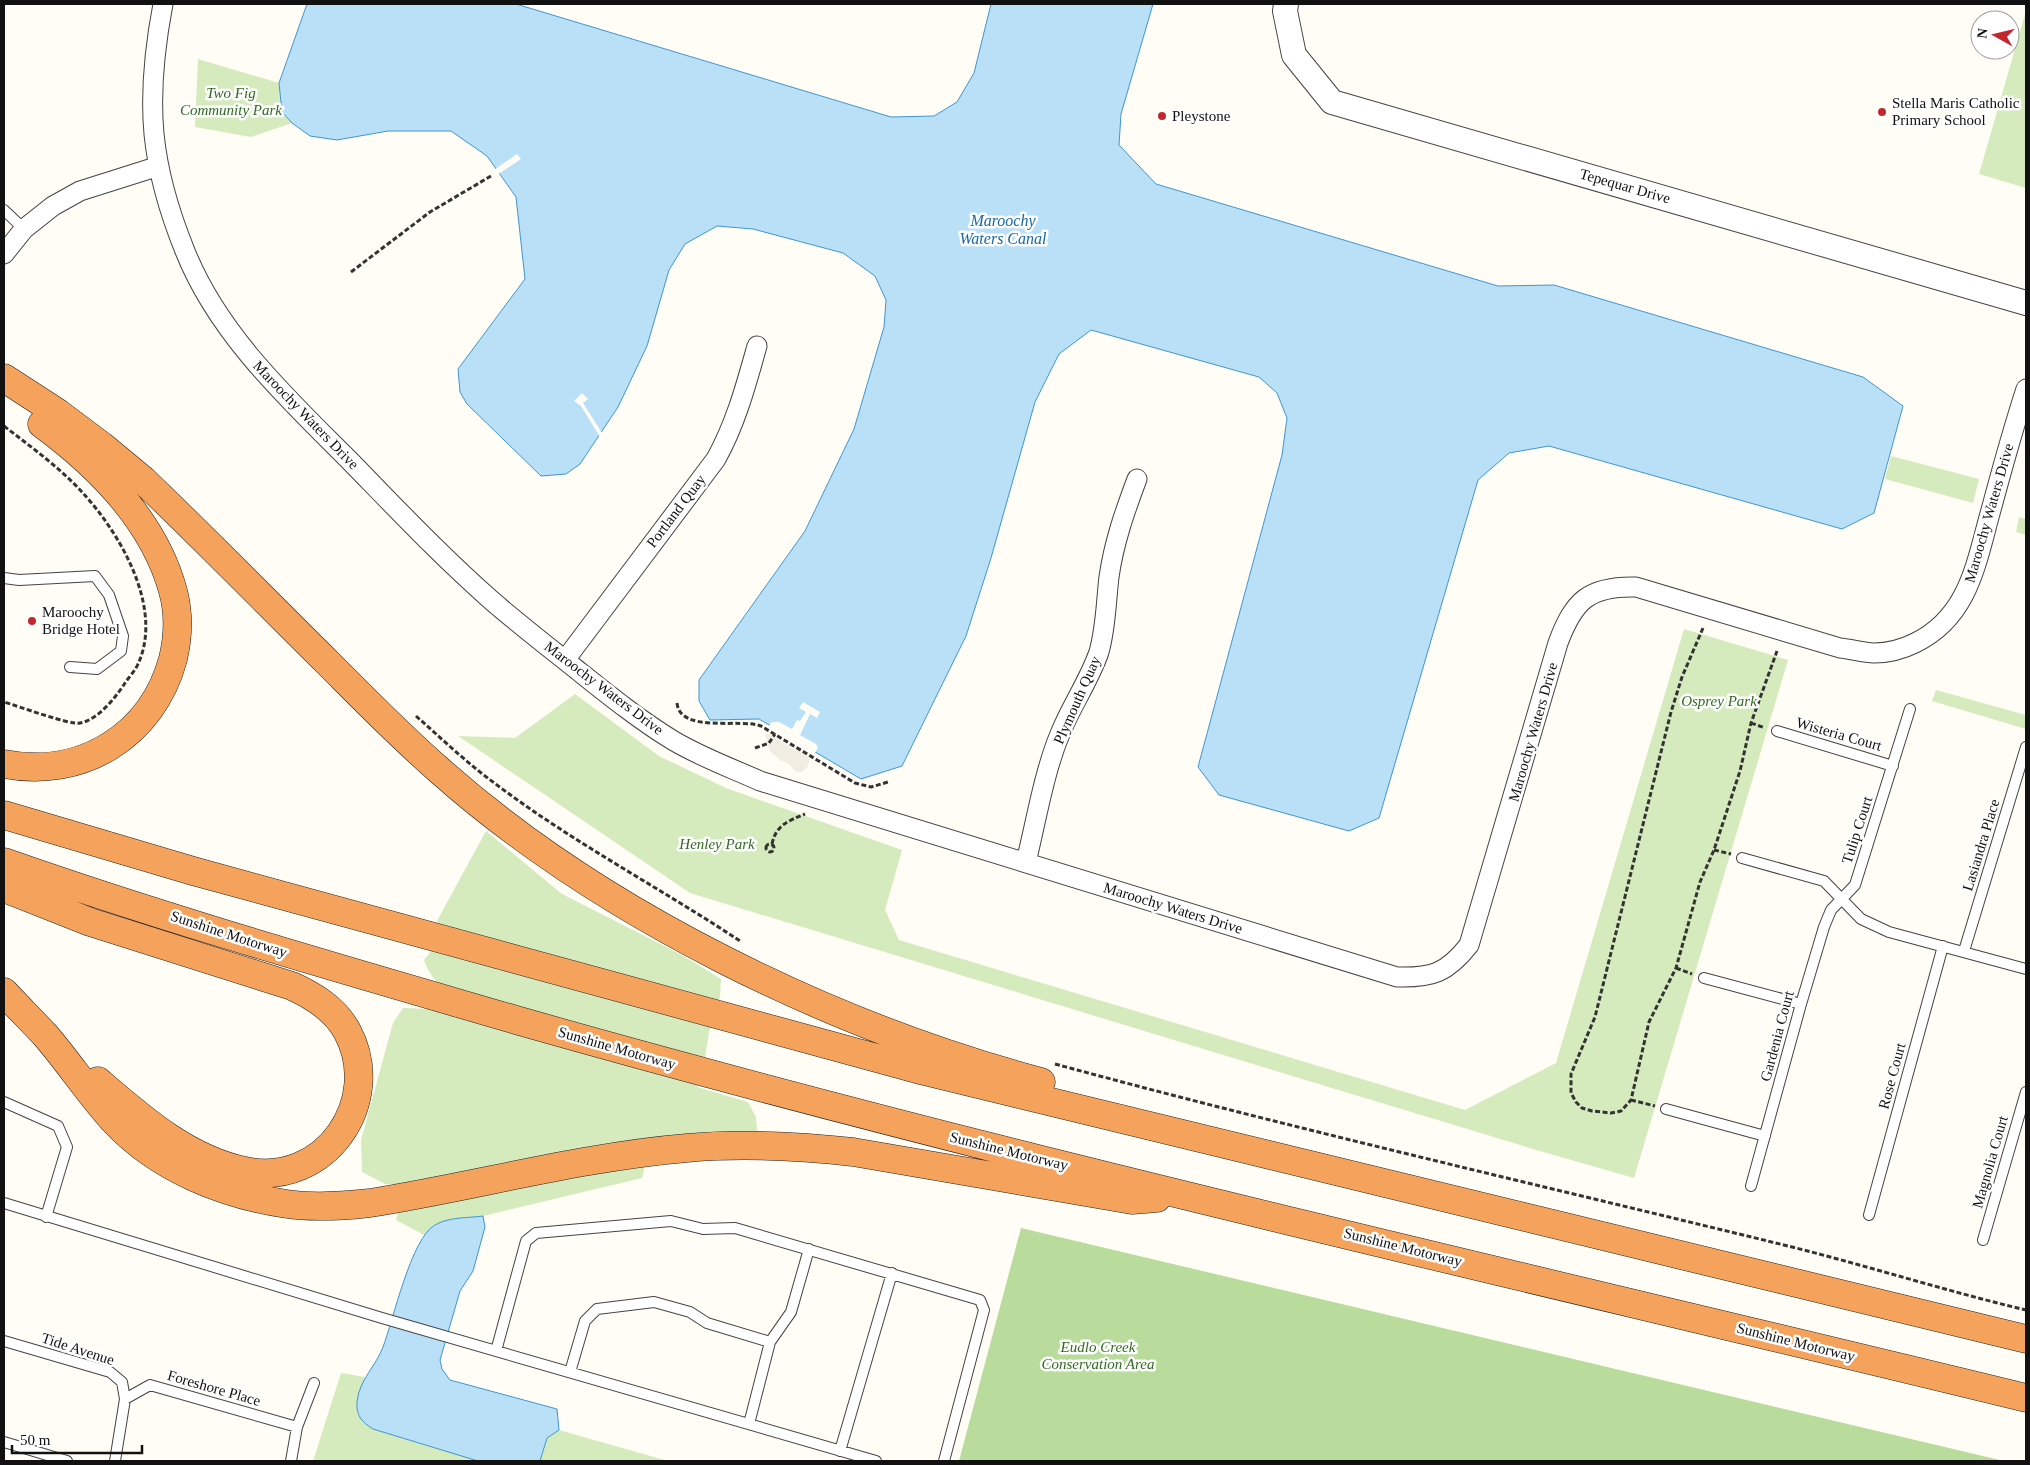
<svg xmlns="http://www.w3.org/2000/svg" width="2030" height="1465" font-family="Georgia,serif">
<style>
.green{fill:#d5ebbd}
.forest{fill:#b9dc9c}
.plaza{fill:#f1ede2}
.water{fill:#b9e0f7;stroke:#3f96cf}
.pier{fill:#fffdf5}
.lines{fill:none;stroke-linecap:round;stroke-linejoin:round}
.service-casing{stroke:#444;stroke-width:12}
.minor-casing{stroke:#444;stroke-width:21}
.tertiary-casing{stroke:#444;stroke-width:26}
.motorway-casing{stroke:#222;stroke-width:29}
.path{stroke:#333;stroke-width:3;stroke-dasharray:5 2.5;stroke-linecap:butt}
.service{stroke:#fff;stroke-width:10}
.minor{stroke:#fff;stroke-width:19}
.tertiary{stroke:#fff;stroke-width:24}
.motorway{stroke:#f5a25d;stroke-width:28}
.poi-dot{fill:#c4262e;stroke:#fff;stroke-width:2}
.labels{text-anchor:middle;stroke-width:5;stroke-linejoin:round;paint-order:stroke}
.park-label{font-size:15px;font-style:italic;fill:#2f6b1f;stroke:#fff}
.poi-label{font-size:15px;fill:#111;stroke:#fff;text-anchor:start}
.street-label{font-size:15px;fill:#111;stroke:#fff}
.water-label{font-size:16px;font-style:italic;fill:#1768a6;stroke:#fff}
</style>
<rect width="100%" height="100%" fill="#fffdf5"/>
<path class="green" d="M 2026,11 L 2026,188 L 1979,174 Z
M 198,59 L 279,83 L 282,112 L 292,123 L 251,137 L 195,127 Z
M 1891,456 L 1979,479 L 1973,503 L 1885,479 Z
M 2019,517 L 2026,519 L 2026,535 L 2016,532 Z
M 1684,629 L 1788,660 L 1634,1178 L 1533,1149 L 690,893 L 458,736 L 515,738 L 575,694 L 659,756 L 726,788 L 902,850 L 885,910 L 899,940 L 1465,1110 L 1556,1063 Z
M 1936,690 L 2026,715 L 2026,729 L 1932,701 Z
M 486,831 L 562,894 L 680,954 L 721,979 L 720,997 L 709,1032 L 705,1058 L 697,1087 L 748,1102 L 756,1117 L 757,1131 L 697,1133 L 651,1142 L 642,1178 L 483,1216 L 452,1219 L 434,1225 L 424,1235 L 396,1220 L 404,1185 L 385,1184 L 362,1172 L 361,1140 L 393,1023 L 403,1008 L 431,1009 L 438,984 L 428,970 L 424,960 L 429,954 L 438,919 Z
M 341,1373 L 365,1377 L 357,1401 L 357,1413 L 373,1429 L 478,1461 L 313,1461 Z
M 559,1430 L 668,1461 L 540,1461 L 547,1437 Z"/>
<path class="forest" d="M 1021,1228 L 2004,1461 L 959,1461 Z"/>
<path class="plaza" d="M 765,732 L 810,758 L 808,766 L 802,772 L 798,772 L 794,770 L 789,764 L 780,760 L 770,751 L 767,744 Z"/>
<path class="water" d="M 307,4 L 516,4 L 891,117 L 934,116 L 957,102 L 974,73 L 991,4 L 1153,4 L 1121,114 L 1119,145 L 1156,184 L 1498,286 L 1554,285 L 1863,377 L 1903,406 L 1874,513 L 1842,529 L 1549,446 L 1509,453 L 1478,480 L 1379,818 L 1349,831 L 1219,795 L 1198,767 L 1282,455 L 1287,418 L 1277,393 L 1259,377 L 1091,330 L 1059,354 L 1035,402 L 991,558 L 966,636 L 902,766 L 861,779 L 759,719 L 710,720 L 699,701 L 699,680 L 805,531 L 854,429 L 884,327 L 886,300 L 875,276 L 843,253 L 753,229 L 717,226 L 685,244 L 669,270 L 647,346 L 618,407 L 580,464 L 566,474 L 541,476 L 467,404 L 460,392 L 458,369 L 525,279 L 516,197 L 487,156 L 451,131 L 388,131 L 337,140 L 310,136 L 292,123 L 282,112 L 279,83 Z
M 483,1216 L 485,1227 L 473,1271 L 460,1291 L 440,1360 L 442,1369 L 450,1380 L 557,1409 L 559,1430 L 547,1438 L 540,1461 L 478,1461 L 373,1429 C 362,1422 356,1416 357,1402 C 359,1380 376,1366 383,1347 C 393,1321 411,1238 435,1225 C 448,1217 468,1218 483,1216 Z"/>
<path class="pier" d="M 517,154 L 521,159 L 497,175 L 494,170 Z
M 582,393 L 588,399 L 583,403 L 602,433 L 600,437 L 581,406 L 574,401 Z
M 803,702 L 820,712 L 817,718 L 810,714 L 800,735 L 816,744 L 818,748 L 814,754 L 768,727 L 772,722 L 779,722 L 792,729 L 797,720 L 800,721 L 806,712 L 799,708 Z"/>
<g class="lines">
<defs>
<path id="service" d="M 4,210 L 24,229
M 4,578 L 19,580 L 95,576 L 109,595 L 123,636 L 121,651 L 97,669 L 70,667
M 1777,731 L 1893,766
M 1742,858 L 1824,881 L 1861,919 L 1889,932 L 2026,969
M 1964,951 L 2026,747
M 1704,978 L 1801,1004
M 4,1102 L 58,1126 L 67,1147 L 46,1217
M 1666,1109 L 1765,1136
M 1751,1186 L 1801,1004 L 1824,927 L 1831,910 L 1855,885 L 1910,709
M 4,1203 L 382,1318 L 876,1461
M 1869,1215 L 1943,946
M 1983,1240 L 2026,1092
M 4,1341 L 110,1372 L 122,1382 L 125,1399 L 115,1461
M 496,1351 L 526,1241 L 536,1233 L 671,1221 L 703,1229 L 735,1228 L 980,1300 L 984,1310 L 944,1461
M 570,1372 L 585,1321 L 597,1309 L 654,1302 L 690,1312 L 707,1323 L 770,1342
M 125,1399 L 150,1385 L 297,1427
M 749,1424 L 770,1342 L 791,1312 L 809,1249
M 4,1442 L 67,1461
M 840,1451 L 892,1273
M 291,1461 L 297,1427 L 314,1383"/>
<path id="minor" d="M 163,4 C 155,46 150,91 154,134 C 158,174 170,214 185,251 C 218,334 287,398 349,460 C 395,507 441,556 491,600 C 520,625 551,649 581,673 C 611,697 641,721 674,741 C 701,757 731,768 760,781 L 1397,977 C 1432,978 1447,973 1469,945 L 1558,643 C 1574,600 1589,586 1636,587 L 1840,648 C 1851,649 1864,653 1874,653 C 1888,653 1903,649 1915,643 C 1969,617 1976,563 1991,510 C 2002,469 2013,429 2026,389
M 4,254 L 24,229 L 53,206 L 80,191 L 159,166
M 565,660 L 716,459 C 736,423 746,385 757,346
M 1026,862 C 1036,822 1044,772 1060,734 C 1071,706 1089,681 1099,652 C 1106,627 1106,602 1109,577 C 1114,542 1125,511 1137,479"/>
<path id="tertiary" d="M 1286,4 L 1285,11 L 1294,55 L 1332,102 L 2026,303"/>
<path id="motorway" d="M 4,378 L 58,413 L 102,446 L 143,480 C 206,540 266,602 328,663 C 364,699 400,736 439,770 C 601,914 832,1026 1041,1082
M 4,764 C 82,779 152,736 173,659 C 178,638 179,613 173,591 C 154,521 99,466 42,424
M 4,815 L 193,871 L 924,1071 L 2026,1339
M 4,862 C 172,921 345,970 516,1020 C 1015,1162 1522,1275 2026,1398
M 4,888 L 90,922 L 292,986 C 314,996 335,1009 347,1031 C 385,1101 325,1188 245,1171 C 187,1159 141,1118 98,1081
M 4,992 C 18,1007 32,1021 46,1036 C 70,1064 90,1095 115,1122 C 159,1169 225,1195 287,1204 C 314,1208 343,1206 370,1203 C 476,1186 580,1157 687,1148 C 742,1143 798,1146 853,1152 L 1132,1200 L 1157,1198"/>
</defs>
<use href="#service" class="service-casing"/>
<use href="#minor" class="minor-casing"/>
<use href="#tertiary" class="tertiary-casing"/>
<use href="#motorway" class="motorway-casing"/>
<path class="path" d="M 351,272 L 430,212 L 491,176
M 4,426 C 31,447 59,467 82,492 C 120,533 164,608 138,664 C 135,671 129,677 125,683 C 116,697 98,720 80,723 C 69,725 18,706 4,702
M 1703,628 L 1682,677 L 1671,712 L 1595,1017 L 1571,1074 L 1571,1093 L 1576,1102 L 1582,1108 L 1592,1111 L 1611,1113 L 1621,1111 L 1631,1100 L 1649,1022 L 1676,968 L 1700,882 L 1714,850 L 1740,771 L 1751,723 L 1777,651
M 677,703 C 680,734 742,718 761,726 L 855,783 L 871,787 L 888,782
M 416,716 C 442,739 468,764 497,785 C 574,843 660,888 740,941
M 1751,723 L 1765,728
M 755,748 L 769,743 L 775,734
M766 848a4 4 0 1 1 8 0a4 4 0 1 1-8 0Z
M 772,844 C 776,825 788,821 805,814
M 1714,850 L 1731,854
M 1676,968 L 1692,974
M 1055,1064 C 1298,1130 1544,1186 1788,1246 C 1868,1266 1946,1291 2026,1310
M 1631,1100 L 1655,1106"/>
<use href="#service" class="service"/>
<use href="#minor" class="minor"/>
<use href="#tertiary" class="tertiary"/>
<use href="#motorway" class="motorway"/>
</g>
<g class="poi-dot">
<circle cx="1882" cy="112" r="5"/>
<circle cx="1162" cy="116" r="5"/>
<circle cx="32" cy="621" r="5"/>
</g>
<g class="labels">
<g class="park-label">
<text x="231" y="98">Two Fig<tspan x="231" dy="17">Community Park</tspan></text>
<text x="1719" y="706">Osprey Park</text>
<text x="717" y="849">Henley Park</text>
<text x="1098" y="1352">Eudlo Creek<tspan x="1098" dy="17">Conservation Area</tspan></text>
</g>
<g class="poi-label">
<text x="1892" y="108">Stella Maris Catholic<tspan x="1892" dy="17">Primary School</tspan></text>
<text x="1172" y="121">Pleystone</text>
<text x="42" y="617">Maroochy<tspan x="42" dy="17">Bridge Hotel</tspan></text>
</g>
<g class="street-label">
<text transform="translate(1625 186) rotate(16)" y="5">Tepequar Drive</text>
<text transform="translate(306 415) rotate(46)" y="5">Maroochy Waters Drive</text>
<text transform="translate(676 511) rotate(-53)" y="5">Portland Quay</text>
<text transform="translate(1989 513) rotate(-74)" y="5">Maroochy Waters Drive</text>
<text transform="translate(604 688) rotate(37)" y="5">Maroochy Waters Drive</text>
<text transform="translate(1077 700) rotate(-66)" y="5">Plymouth Quay</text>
<text transform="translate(1533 732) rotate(-74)" y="5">Maroochy Waters Drive</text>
<text transform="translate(1839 734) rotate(16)" y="5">Wisteria Court</text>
<text transform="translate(1857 830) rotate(-72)" y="5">Tulip Court</text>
<text transform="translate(1981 845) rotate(-73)" y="5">Lasiandra Place</text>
<text transform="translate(1173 908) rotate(17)" y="5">Maroochy Waters Drive</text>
<text transform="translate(229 934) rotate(18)" y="5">Sunshine Motorway</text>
<text transform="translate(1777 1036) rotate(-75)" y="5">Gardenia Court</text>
<text transform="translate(617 1048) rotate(16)" y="5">Sunshine Motorway</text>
<text transform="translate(1892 1076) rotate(-75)" y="5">Rose Court</text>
<text transform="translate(1009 1151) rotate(14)" y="5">Sunshine Motorway</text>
<text transform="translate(1990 1162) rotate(-74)" y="5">Magnolia Court</text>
<text transform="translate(1403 1247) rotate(14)" y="5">Sunshine Motorway</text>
<text transform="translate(1796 1342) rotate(14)" y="5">Sunshine Motorway</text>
<text transform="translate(78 1349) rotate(18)" y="5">Tide Avenue</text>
<text transform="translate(214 1388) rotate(16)" y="5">Foreshore Place</text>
</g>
<g class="water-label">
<text x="1003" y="226">Maroochy<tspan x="1003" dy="18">Waters Canal</tspan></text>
</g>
</g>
<rect width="2030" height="1465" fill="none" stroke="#111111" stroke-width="10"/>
<g transform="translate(1995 35) rotate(278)"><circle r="24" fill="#ffffff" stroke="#a0a0a0"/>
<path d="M0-4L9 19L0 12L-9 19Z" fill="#c4262e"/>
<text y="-8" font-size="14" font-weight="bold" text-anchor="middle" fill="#111111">N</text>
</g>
<path d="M12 1445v8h130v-8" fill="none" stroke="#111111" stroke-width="2.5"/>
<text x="20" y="1445" font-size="15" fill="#111111" stroke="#ffffff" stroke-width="4" paint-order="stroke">50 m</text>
</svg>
